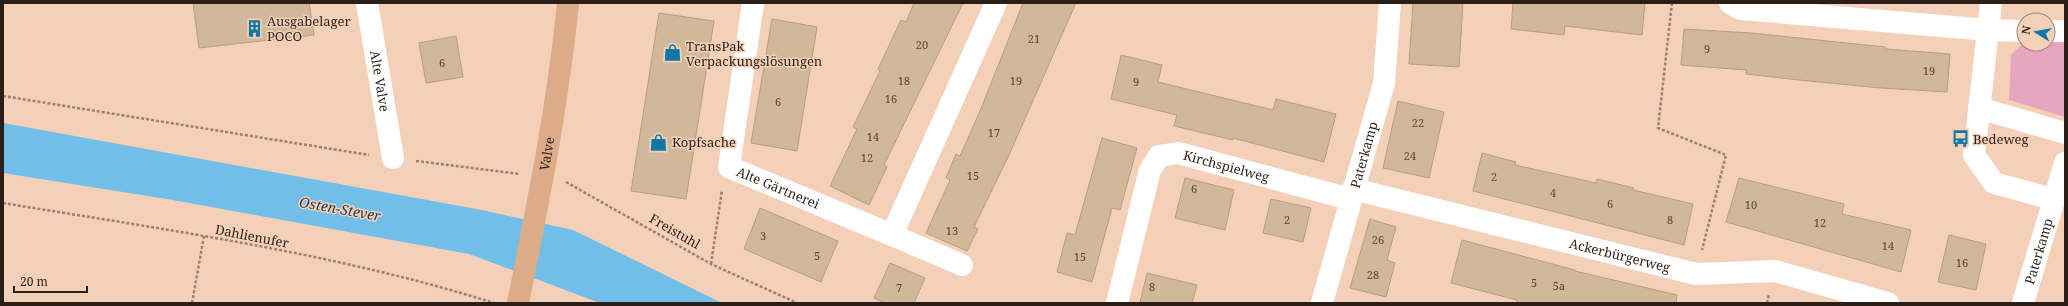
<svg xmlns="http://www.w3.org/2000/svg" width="2068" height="306" font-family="'Noto Serif',serif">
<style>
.green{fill:#e6a6bf}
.water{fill:#71bee8}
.building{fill:#d0b899;stroke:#b69e80}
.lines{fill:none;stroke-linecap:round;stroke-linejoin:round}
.path{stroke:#9a8170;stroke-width:2.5;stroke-dasharray:3 2;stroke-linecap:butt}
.minor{stroke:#fff;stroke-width:22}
.major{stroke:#dcab88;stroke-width:22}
.labels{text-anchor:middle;stroke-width:3;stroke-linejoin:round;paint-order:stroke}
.number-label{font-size:11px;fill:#544437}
.poi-label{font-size:13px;fill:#2b1e16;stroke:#f4d0b9;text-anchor:start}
.street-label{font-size:13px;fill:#2b1e16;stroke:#f4d0b9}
.water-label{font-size:14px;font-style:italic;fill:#183a4c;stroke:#f4d0b9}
</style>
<rect width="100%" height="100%" fill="#f4d0b9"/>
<path class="green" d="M 2048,38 L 2065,39 L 2065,117 L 2009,100 L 2011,55 L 2024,42 L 2024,44 L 2048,44 Z"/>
<path class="water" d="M 3,123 L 482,210 L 573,230 L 722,303 L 600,303 L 469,254 L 173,200 L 3,173 Z"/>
<path class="building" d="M 193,3 L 309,3 L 314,35 L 199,48 Z
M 914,3 L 963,3 L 884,165 L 887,167 L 869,205 L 830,186 L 857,129 L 853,127 L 880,71 L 878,69 L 901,20 L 906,22 Z
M 1023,3 L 1076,3 L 1009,155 L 974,227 L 978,229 L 967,251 L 926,233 L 950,180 L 946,178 L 956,154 L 960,156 L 980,111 Z
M 1413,3 L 1463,3 L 1459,67 L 1409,64 Z
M 1513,3 L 1645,3 L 1642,35 L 1565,26 L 1564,35 L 1511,29 Z
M 659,13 L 714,21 L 686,199 L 631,191 Z
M 772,19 L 817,27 L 797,151 L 751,143 Z
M 1684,29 L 1751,33 L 1885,47 L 1885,49 L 1950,54 L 1947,92 L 1881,88 L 1799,80 L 1746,74 L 1746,70 L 1681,65 Z
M 456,36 L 463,77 L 426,83 L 419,43 Z
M 1121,55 L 1162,65 L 1158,82 L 1273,110 L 1276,99 L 1336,114 L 1324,162 L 1233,138 L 1233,140 L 1174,126 L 1177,115 L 1111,99 Z
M 1398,101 L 1444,112 L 1429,178 L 1383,168 Z
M 1102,138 L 1137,148 L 1120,210 L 1112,208 L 1092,282 L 1057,272 L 1067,233 L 1075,235 Z
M 1482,153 L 1516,162 L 1515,165 L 1596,183 L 1597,179 L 1634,188 L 1633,190 L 1693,204 L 1684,245 L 1473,191 Z
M 1185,178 L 1234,190 L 1225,230 L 1175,218 Z
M 1739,178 L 1844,204 L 1842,214 L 1911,230 L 1901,272 L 1726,222 Z
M 1271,199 L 1311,208 L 1303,242 L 1263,233 Z
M 760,208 L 838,241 L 821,282 L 744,249 Z
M 1370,219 L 1396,227 L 1387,260 L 1395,263 L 1386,297 L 1350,288 Z
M 1949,235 L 1986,244 L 1976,290 L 1938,282 Z
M 1462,240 L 1575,270 L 1575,271 L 1677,295 L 1676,303 L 1517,303 L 1517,300 L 1451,283 Z
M 890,263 L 925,278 L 914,303 L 885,303 L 874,298 Z
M 1147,273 L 1197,285 L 1192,303 L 1140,303 Z"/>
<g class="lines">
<path class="path" d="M 1672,3 L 1658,128 L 1726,155 L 1702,250
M 3,96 L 369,155
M 416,161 L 520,174
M 566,182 L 711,264 L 797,303
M 3,203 C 167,230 335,253 494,303
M 711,264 L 722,190
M 192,303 L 204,236
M 1767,303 L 1769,294"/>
<g class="minor">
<path id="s1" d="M 367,3 L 393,158"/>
<path id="s2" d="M 753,3 L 729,167 L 892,235 L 996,3"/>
<path d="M 1730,3 L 1741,9 L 1989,30 L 2024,31"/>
<path d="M 1991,3 L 1974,155 L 1994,183 L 2053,199"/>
<path d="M 2048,31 L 2065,31"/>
<path d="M 1979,108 L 2065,133"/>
<path id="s3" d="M 1353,189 L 1696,274 L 1775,271 L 1888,303"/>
<path d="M 892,235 L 962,265"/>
<path id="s4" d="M 1117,303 L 1150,170 L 1159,156 L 1178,153 L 1350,199"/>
<path id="s5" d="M 1322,303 L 1384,83 L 1390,3"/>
<path id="s6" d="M 2023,303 L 2065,163"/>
</g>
<path class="major" id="s7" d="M 518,303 C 538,204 558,104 568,3"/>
</g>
<defs>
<symbol id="building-bare" viewBox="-9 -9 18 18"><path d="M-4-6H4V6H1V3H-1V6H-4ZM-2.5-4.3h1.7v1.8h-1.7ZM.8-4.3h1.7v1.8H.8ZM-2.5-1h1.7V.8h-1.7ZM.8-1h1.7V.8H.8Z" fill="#1077a2" stroke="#f4d0b9" stroke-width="2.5" paint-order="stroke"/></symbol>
<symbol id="shop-bare" viewBox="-9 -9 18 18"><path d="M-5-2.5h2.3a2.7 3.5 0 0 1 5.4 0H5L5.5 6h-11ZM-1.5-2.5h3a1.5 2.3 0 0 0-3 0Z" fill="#1077a2" stroke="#f4d0b9" stroke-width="2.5" paint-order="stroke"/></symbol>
<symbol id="bus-bare" viewBox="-9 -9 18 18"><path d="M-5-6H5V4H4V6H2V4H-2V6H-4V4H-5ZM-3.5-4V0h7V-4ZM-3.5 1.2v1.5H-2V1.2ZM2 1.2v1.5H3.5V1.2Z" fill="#1077a2" stroke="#f4d0b9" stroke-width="2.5" paint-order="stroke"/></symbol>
</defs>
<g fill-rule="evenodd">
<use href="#building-bare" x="242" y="16" width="25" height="25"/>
<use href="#shop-bare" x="660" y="40" width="25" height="25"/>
<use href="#bus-bare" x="1948" y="126" width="25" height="25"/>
<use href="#shop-bare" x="646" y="130" width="25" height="25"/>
</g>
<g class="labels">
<g class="number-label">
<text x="1034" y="43">21</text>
<text x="922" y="49">20</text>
<text x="1707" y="53">9</text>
<text x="442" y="67">6</text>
<text x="1929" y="75">19</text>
<text x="904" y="85">18</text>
<text x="1016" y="85">19</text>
<text x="1136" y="86">9</text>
<text x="891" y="103">16</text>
<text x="778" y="106">6</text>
<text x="1418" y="127">22</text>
<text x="994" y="137">17</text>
<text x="873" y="141">14</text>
<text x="1410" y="160">24</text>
<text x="867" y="162">12</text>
<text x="973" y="180">15</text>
<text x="1494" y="181">2</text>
<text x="1194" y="193">6</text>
<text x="1553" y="197">4</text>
<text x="1610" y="208">6</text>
<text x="1751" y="209">10</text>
<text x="1287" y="224">2</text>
<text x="1670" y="224">8</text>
<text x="1820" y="227">12</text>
<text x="952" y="235">13</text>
<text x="763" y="240">3</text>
<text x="1378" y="244">26</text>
<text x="1888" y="250">14</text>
<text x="817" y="260">5</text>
<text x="1080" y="261">15</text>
<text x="1962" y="267">16</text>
<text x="1373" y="279">28</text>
<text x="1534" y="287">5</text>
<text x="1559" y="290">5a</text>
<text x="1152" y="291">8</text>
<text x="899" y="292">7</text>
</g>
<g class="poi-label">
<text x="267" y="26">Ausgabelager<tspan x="267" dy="15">POCO</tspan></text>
<text x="686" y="51">TransPak<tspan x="686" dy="15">Verpackungslösungen</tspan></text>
<text x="1973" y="144">Bedeweg</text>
<text x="672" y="147">Kopfsache</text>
</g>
<g class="street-label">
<text dy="5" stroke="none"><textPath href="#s1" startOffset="79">Alte Valve</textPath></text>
<text dy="5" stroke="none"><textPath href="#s7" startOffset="152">Valve</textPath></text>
<text dy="5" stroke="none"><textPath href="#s5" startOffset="154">Paterkamp</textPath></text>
<text dy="5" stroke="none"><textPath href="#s4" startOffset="223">Kirchspielweg</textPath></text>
<text dy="5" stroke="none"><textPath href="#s2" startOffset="219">Alte Gärtnerei</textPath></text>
<text transform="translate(675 231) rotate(30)" y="5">Freistuhl</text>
<text transform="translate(252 236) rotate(11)" y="5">Dahlienufer</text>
<text dy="5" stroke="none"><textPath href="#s6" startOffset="54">Paterkamp</textPath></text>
<text dy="5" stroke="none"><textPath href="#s3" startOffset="275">Ackerbürgerweg</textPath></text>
</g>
<g class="water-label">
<text transform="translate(340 209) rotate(10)" y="5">Osten-Stever</text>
</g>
</g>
<rect width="2068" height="306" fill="none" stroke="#2b1e16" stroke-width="8"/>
<g transform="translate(2036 32) rotate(281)"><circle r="19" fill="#f4d0b9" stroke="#a48978"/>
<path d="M0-3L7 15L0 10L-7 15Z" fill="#1077a2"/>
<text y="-6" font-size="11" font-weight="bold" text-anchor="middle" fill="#2b1e16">N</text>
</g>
<path d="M14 286v6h73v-6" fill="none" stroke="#2b1e16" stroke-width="2"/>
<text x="20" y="286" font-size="12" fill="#2b1e16" stroke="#f4d0b9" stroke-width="3" paint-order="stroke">20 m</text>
</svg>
